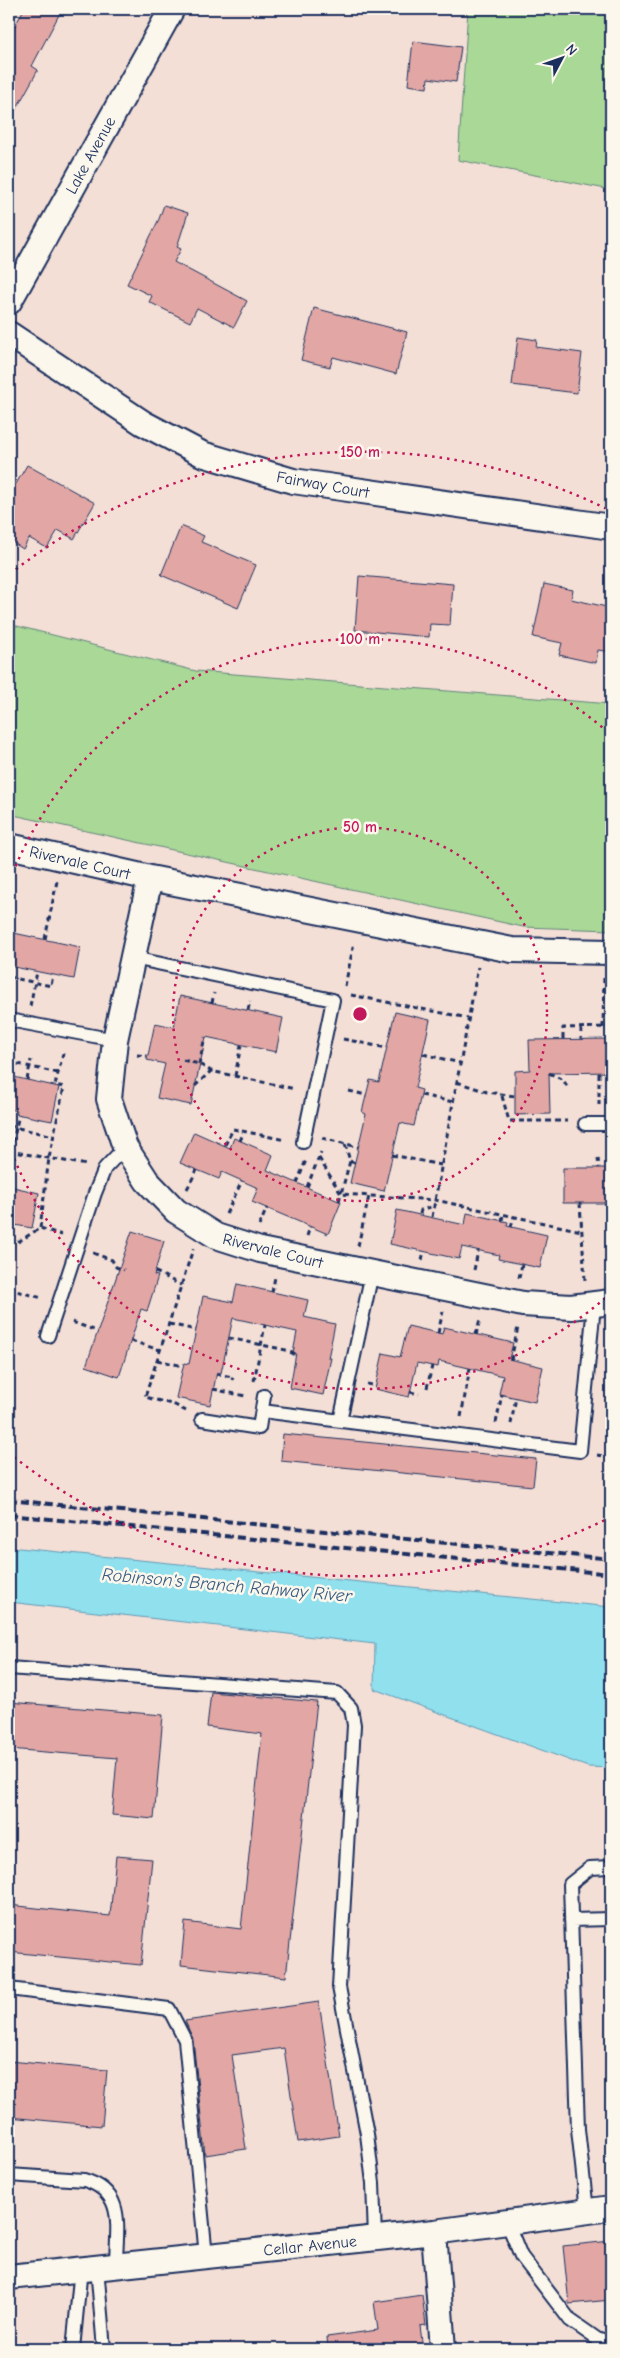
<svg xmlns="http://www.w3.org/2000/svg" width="620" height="2358" font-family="'Comic Neue',sans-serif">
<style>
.green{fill:#a9d897;stroke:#62847a}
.water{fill:#90e0ee;stroke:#6199b4}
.building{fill:#e2a7a4;stroke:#1b2f5e}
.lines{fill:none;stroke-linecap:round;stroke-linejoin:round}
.lane-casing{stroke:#1b2f5e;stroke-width:16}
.street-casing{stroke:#1b2f5e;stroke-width:28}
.path{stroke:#1b2f5e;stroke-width:3;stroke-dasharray:5 4;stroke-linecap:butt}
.lane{stroke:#fbf7ec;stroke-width:12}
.street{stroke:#fbf7ec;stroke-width:24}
.rail{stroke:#1b2f5e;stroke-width:4;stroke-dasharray:8 4;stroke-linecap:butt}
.ring{fill:none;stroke:#c2185b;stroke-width:2.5;stroke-dasharray:2.5 5}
.labels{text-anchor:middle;stroke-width:5;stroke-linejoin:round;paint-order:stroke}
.street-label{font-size:16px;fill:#1b2f5e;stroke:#fbf7ec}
.water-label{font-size:18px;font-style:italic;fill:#385b82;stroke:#fbf7ec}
.centre{fill:#c2185b;stroke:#fbf7ec;stroke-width:2.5}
.ring-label{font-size:15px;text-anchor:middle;font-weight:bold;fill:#c2185b;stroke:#fbf7ec;stroke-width:5;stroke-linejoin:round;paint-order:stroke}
</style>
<rect width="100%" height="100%" fill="#f4dfd6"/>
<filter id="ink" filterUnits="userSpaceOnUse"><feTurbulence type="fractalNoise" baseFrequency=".02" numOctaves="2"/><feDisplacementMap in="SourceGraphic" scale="10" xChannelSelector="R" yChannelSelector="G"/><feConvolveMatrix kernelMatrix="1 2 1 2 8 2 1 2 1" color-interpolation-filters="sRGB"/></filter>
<g filter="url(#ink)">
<path class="green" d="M 468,9 L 611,9 L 611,190 L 458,160 Z
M 9,624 L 196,671 L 611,704 L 611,930 L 523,927 L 9,814 Z"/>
<path class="water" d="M 9,1547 L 611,1607 L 611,1768 L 588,1767 L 374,1689 L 375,1644 L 9,1602 Z"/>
<path class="building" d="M 24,9 L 62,9 L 32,66 L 38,70 L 9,122 L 9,37 Z
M 413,41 L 461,47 L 456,82 L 428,78 L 427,88 L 408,85 Z
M 164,205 L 188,213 L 177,247 L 181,249 L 174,262 L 247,301 L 234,327 L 197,308 L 190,322 L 149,302 L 152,296 L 127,284 L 159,219 Z
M 314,308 L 407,332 L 396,374 L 333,357 L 330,367 L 301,360 Z
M 518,337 L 537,340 L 536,347 L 582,353 L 577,393 L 512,385 Z
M 27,465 L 95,503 L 74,539 L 58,530 L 47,548 L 29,538 L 23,549 L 9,540 L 9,496 Z
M 181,526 L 204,536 L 201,542 L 256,565 L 238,608 L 161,575 Z
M 359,576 L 453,584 L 450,625 L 430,624 L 429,637 L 355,630 Z
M 544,584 L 573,590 L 571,599 L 611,608 L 611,652 L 598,650 L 596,663 L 559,655 L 562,643 L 533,637 Z
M 9,932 L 80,947 L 74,979 L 9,966 Z
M 180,996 L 283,1018 L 276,1052 L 206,1037 L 191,1105 L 157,1098 L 165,1064 L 147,1060 L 155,1023 L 174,1027 Z
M 395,1012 L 430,1020 L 415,1088 L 422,1090 L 414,1126 L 400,1123 L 384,1191 L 350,1183 L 366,1114 L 362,1112 L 370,1080 L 379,1082 Z
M 611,1039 L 611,1072 L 549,1073 L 550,1114 L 515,1115 L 515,1071 L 530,1070 L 529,1040 Z
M 9,1076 L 59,1087 L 52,1121 L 16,1114 L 17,1111 L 9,1109 Z
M 194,1132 L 230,1148 L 234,1138 L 273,1155 L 267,1170 L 341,1202 L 328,1234 L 252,1202 L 258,1188 L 222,1172 L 219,1179 L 180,1163 Z
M 563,1168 L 611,1168 L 611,1203 L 563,1203 Z
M 9,1186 L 39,1193 L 32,1228 L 9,1224 Z
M 397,1210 L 465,1225 L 467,1213 L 508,1222 L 507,1226 L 547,1235 L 540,1268 L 498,1259 L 499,1255 L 462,1247 L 459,1259 L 390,1244 Z
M 132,1231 L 164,1241 L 154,1275 L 158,1276 L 147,1311 L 141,1309 L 119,1377 L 86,1366 Z
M 237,1284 L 308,1300 L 304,1317 L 335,1324 L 328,1358 L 331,1358 L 323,1395 L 290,1388 L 296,1353 L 293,1353 L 297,1332 L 233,1318 L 221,1373 L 217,1372 L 210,1405 L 176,1398 L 184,1363 L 189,1364 L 203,1296 L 233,1302 Z
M 408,1326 L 442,1334 L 444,1327 L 513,1343 L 509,1359 L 543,1367 L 535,1402 L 499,1394 L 503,1376 L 439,1361 L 438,1367 L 417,1363 L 409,1397 L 375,1389 L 383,1353 L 400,1357 Z
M 283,1434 L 536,1459 L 533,1486 L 281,1461 Z
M 211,1692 L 317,1702 L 286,1977 L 181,1965 L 185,1922 L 241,1929 L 262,1734 L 207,1727 Z
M 9,1702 L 163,1715 L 154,1819 L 112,1815 L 117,1758 L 9,1749 Z
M 116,1856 L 152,1859 L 141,1965 L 9,1952 L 9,1905 L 110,1916 Z
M 319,2002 L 339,2136 L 298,2142 L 284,2048 L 232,2055 L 246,2149 L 205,2155 L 193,2039 L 185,2021 Z
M 9,2061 L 107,2070 L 102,2126 L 9,2117 Z
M 611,2241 L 611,2300 L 569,2304 L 563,2246 Z
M 422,2295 L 426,2325 L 420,2326 L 423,2349 L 328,2349 L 327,2337 L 378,2330 L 374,2302 Z"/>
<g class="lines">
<defs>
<path id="lane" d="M 133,958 L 333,1000 L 303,1142
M 9,1020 L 115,1040
M 585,1124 L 611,1124
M 48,1336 L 95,1193 L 105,1168 L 125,1147
M 262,1411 L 580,1451 L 594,1305
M 202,1419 L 259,1428 L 264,1396
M 340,1421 L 372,1273
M 9,1668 L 337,1693 L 351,1708 L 354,1725 L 339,1987 L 367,2134 L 373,2183 L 375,2238
M 571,1920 L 611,1919
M 9,1989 L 169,2009 L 185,2040 L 206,2256
M 9,2175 L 84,2180 C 127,2192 116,2229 116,2265
M 587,2211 L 578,2129 L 570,1884 L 590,1868 L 611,1867
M 507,2222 L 521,2256 L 570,2320 L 597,2339 L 611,2344
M 97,2267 L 104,2349
M 73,2349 L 81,2268"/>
<path id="street" d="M 9,302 L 172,9
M 9,334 L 143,423 L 202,454 L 293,481 L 611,527
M 9,846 L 150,878 L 512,950 L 611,952
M 150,878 L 115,1040 L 109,1099 L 125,1147 L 147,1181 L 176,1211 L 216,1236 L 260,1250 L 523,1304 L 571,1307 L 611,1302
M 434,2232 L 443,2349
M 9,2277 L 434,2232 L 611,2208"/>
</defs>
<use href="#lane" class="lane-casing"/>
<use href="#street" class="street-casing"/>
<path class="path" d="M 45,939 L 57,881
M 9,977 L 51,986 L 53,975
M 345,986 L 354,943
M 351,995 L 468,1018
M 212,1003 L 214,993
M 30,1006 L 37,972
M 248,1010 L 250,1001
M 581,1028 L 581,1039
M 603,1028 L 604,975
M 343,1039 L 387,1048
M 563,1039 L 563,1028 L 611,1027
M 423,1054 L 460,1063
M 137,1055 L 147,1056
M 183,1060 L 199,1064 L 211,1071 L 295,1089
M 9,1062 L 58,1073
M 199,1064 L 205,1037
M 611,1072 L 611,1103
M 549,1073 L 563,1080 L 569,1089
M 599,1073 L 599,1105
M 235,1076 L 241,1045
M 27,1080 L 31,1060
M 457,1082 L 487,1092 L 515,1096
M 195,1086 L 211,1071
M 349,1091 L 366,1095
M 421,1095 L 453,1102
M 502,1096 L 509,1121 L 567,1121
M 9,1126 L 54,1136
M 322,1138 L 358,1147
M 240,1141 L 244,1131
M 225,1145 L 233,1129 L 285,1140
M 9,1151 L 87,1165
M 11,1151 L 19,1114
M 392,1155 L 441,1165
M 319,1158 L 341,1194 L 435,1200 L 582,1231
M 598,1158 L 599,1168
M 609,1158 L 609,1168
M 350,1161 L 355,1163
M 297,1183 L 306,1160
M 307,1187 L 321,1152
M 187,1189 L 197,1170
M 339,1201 L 350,1161 L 345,1144
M 580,1203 L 585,1280
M 226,1214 L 242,1181
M 420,1214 L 421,1210 L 434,1206
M 432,1217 L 478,967
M 502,1221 L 503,1214
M 259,1226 L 267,1208
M 511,1227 L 514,1216
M 40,1228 L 49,1158 L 64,1087 L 55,1085 L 64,1050
M 307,1236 L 310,1227
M 18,1242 L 40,1228 L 62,1235
M 358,1246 L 369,1196
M 93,1253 L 112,1260 L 116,1267 L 124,1270
M 422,1260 L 424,1251
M 474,1270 L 478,1251
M 155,1272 C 164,1275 171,1281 181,1285
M 519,1278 L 522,1264
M 9,1289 L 42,1298
M 272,1292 L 275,1277
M 72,1322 L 97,1331
M 169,1324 L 196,1330
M 438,1333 L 443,1311
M 476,1335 L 480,1319
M 229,1338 L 286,1350 L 296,1355
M 131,1341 L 160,1350
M 157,1360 L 183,1366
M 511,1360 L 518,1327
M 216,1374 L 233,1377 L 232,1380
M 254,1381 L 265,1325
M 367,1384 L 376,1386
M 427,1388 L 432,1366
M 213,1389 L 245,1396
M 410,1392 L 419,1394
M 186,1411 L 175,1405 L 145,1397 L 193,1249
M 461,1417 L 470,1368
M 496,1423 L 502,1394
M 511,1424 L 516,1397
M 597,1455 L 611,1457"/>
<use href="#lane" class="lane"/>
<use href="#street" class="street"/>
<path class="rail" d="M 9,1500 L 611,1559
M 9,1515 L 611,1574"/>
</g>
</g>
<g class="ring">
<circle cx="360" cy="1014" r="187"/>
<path d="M611 1293A375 375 0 0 1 10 1148M10 880A375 375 0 0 1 611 735"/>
<path d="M611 1517A562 562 0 0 1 10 1454M10 574A562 562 0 0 1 611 511"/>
</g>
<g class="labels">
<g class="street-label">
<text transform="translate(90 155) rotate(-61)" y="6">Lake Avenue</text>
<text transform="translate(323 484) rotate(10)" y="6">Fairway Court</text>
<text transform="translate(80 862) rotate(13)" y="6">Rivervale Court</text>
<text transform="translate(273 1250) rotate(14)" y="6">Rivervale Court</text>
<text transform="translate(310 2245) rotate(-6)" y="6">Cellar Avenue</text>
</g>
<g class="water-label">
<text transform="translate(227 1585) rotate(5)" y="6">Robinson's Branch Rahway River</text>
</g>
</g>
<circle cx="360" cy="1014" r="8" class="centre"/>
<g class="ring-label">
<text x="360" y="457">150 m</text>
<text x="360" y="644">100 m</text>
<text x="360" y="832">50 m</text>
</g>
<rect width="620" height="2358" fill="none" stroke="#fbf7ec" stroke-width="30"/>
<rect x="15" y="15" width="590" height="2328" fill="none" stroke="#1b2f5e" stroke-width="2" filter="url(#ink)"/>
<g transform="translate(562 58) rotate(49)" stroke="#fbf7ec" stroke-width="4" paint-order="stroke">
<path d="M0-4L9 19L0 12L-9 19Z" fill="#1b2f5e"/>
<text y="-8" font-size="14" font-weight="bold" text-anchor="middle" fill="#1b2f5e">N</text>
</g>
</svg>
